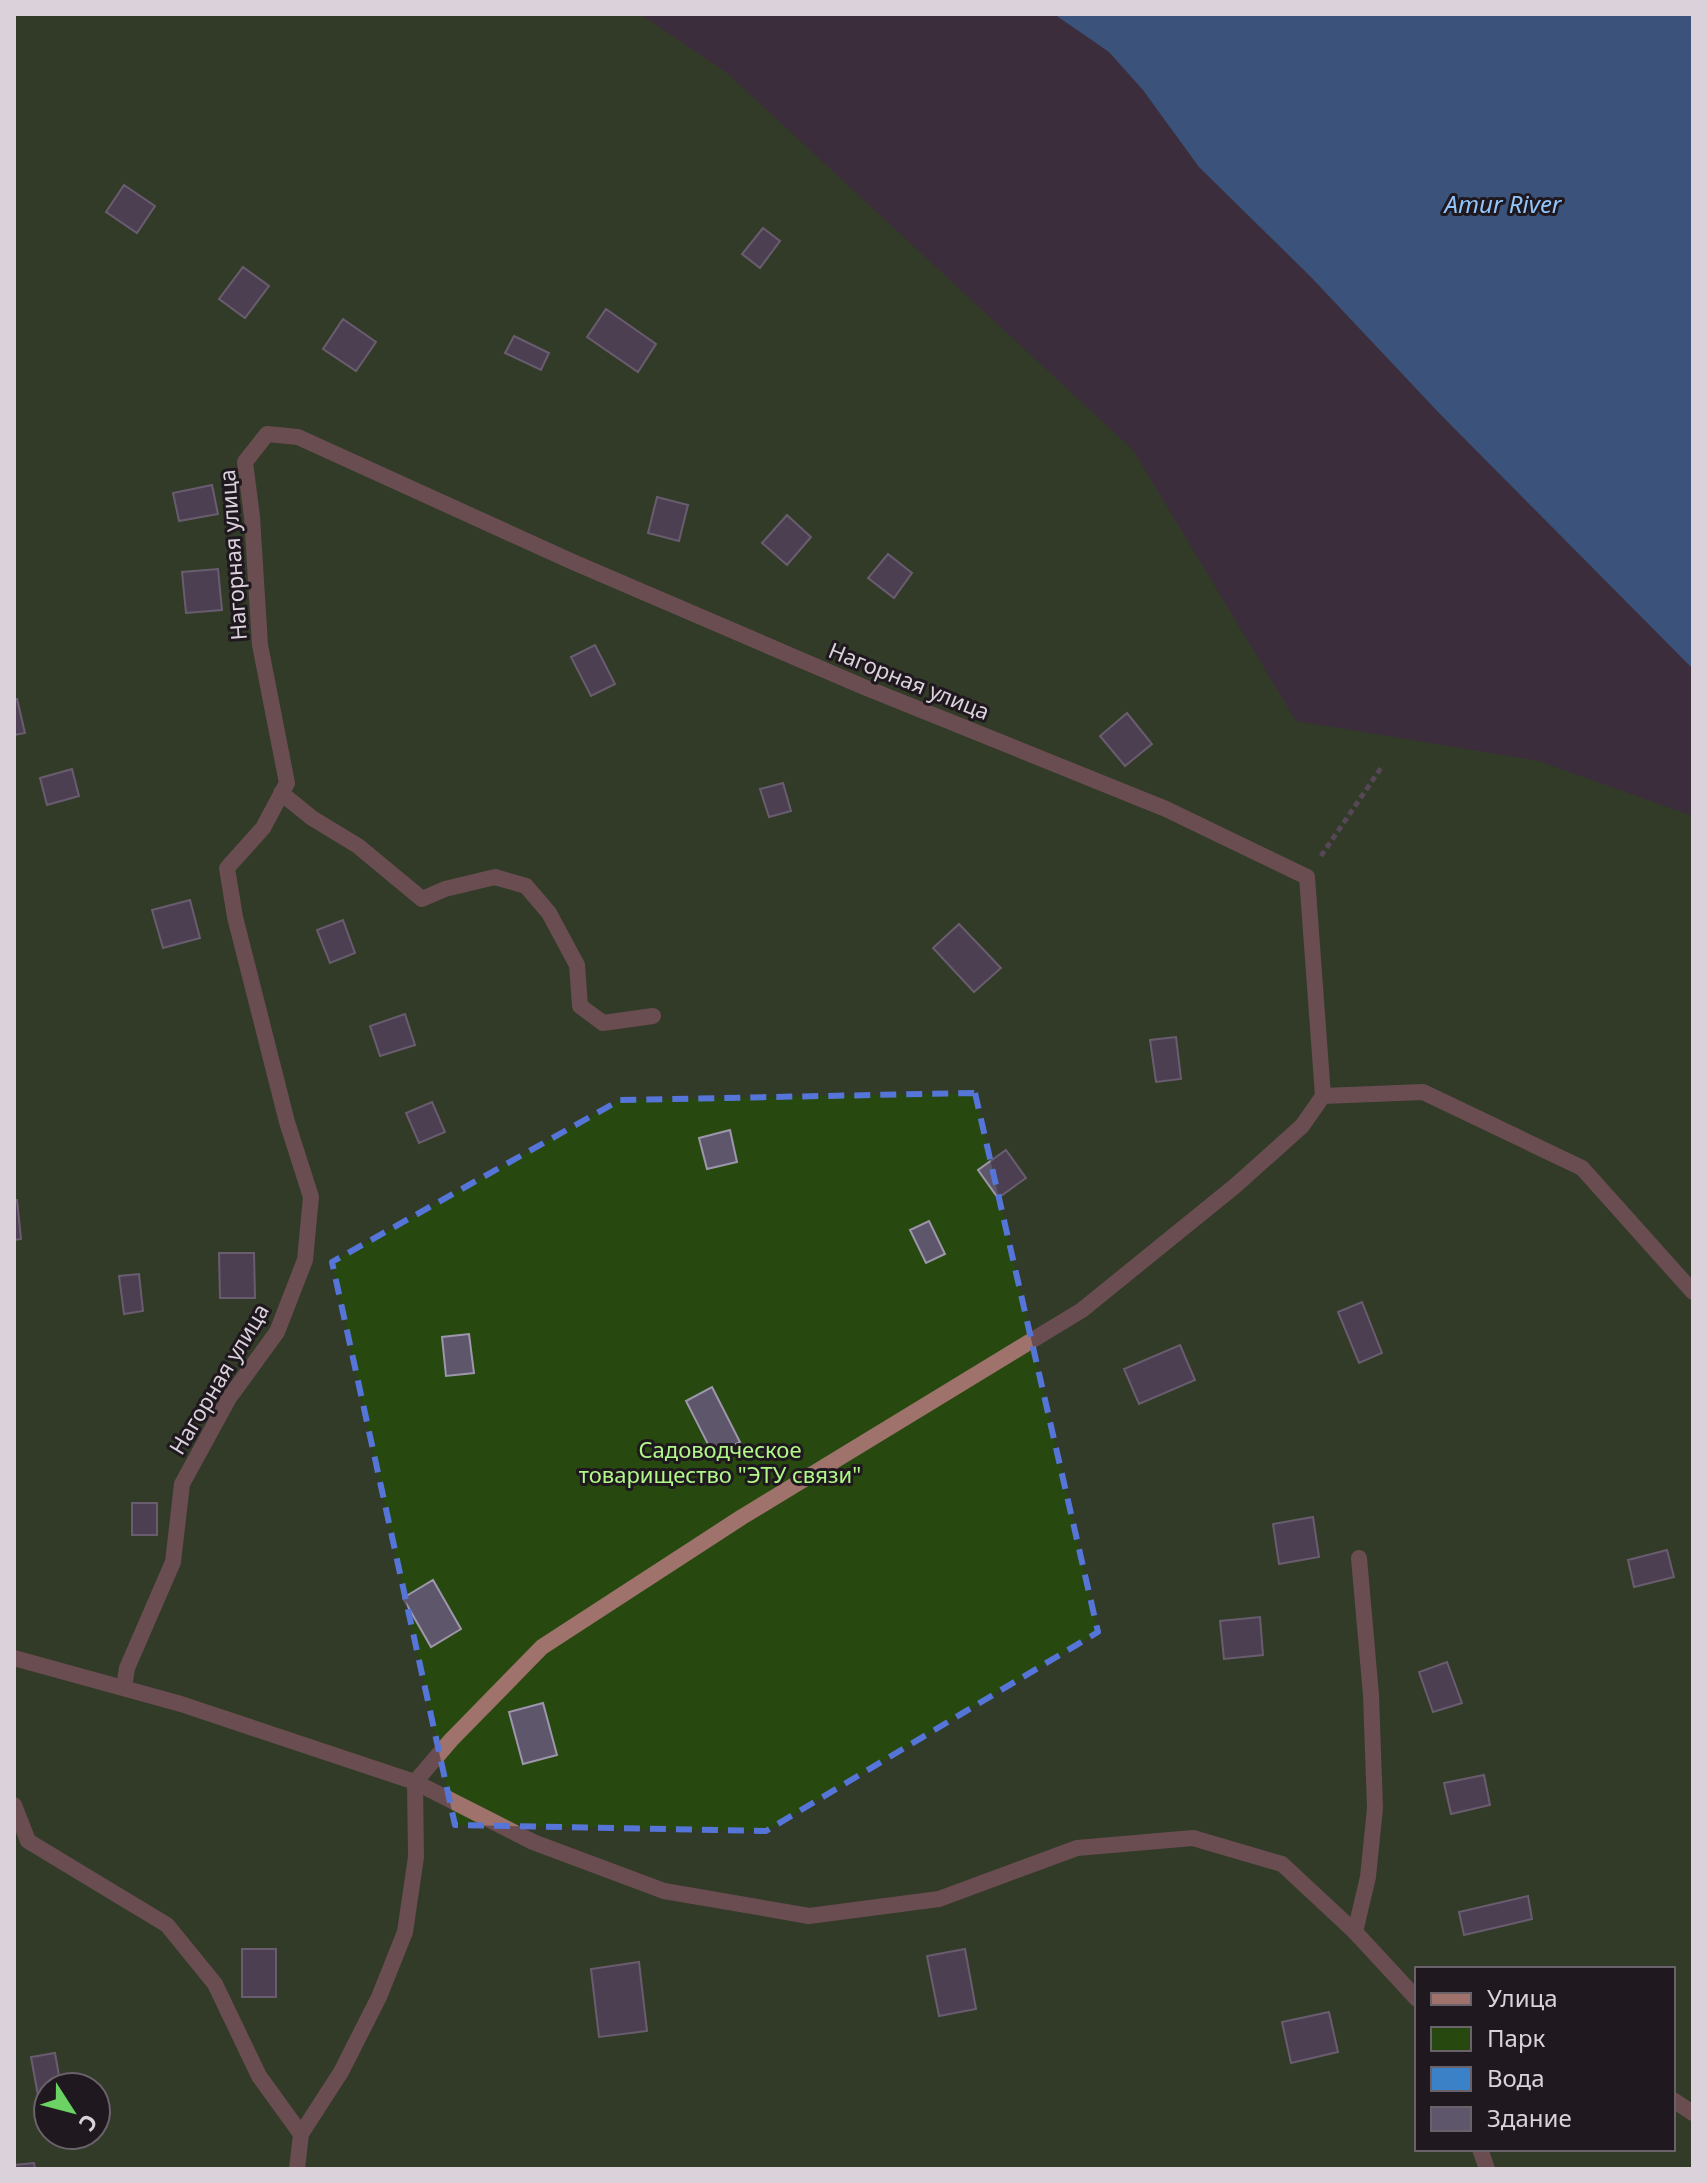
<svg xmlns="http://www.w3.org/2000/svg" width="1707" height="2183" font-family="'Noto Sans',sans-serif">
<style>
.green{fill:#274910;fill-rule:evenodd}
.water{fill:#3b81c8}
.building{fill:#5e566b;stroke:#9e96ac;stroke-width:2}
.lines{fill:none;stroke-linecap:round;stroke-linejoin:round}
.path{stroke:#736674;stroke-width:5;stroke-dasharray:6 4;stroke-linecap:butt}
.service{stroke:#9f736b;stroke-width:16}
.minor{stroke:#9f736b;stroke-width:16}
.marked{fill:none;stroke:#5675d9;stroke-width:6;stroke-dasharray:16 10;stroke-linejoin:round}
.labels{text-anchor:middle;stroke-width:6;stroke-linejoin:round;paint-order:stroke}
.street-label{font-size:22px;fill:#dad1db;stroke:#1f181f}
.park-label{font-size:22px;fill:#b1f889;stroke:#1f181f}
.water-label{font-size:24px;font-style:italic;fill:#92c5fc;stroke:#1f181f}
</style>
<rect width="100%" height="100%" fill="#3c2d3c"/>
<path class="green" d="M 14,14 L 640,14 L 727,73 L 1133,450 L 1296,721 L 1539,761 L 1693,816 L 1693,2169 L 14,2169 ZM 1417,1969 L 1673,1969 L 1673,2149 L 1417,2149 ZM 48,2087 L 96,2087 L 96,2135 L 48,2135 Z"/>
<path class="water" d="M 1054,14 L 1693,14 L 1693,669 L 1441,415 L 1310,276 L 1199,167 L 1143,90 L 1109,52 Z"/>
<path class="building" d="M 124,185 L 155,206 L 137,233 L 106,212 Z
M 763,228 L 780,241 L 760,268 L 742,254 Z
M 243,267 L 269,286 L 245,318 L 219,299 Z
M 606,309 L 656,344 L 638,372 L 587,337 Z
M 343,319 L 376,342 L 356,371 L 323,349 Z
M 514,336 L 549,353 L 541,370 L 505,353 Z
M 212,485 L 218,514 L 179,521 L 173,493 Z
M 657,497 L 688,505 L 679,541 L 648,533 Z
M 787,515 L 811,537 L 787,565 L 762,543 Z
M 888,554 L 912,573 L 894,598 L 868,578 Z
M 218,569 L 222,610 L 186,613 L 182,572 Z
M 595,645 L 615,684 L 591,696 L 571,657 Z
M 14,699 L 17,699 L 25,733 L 14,735 Z
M 1127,713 L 1152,744 L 1125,766 L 1100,736 Z
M 72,769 L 79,796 L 47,805 L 40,778 Z
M 783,783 L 791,811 L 769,817 L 760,789 Z
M 190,900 L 200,938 L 163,948 L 152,910 Z
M 343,920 L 355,953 L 330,963 L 317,930 Z
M 959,924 L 1001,968 L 974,992 L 933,948 Z
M 405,1014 L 415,1045 L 380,1056 L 370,1026 Z
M 1176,1037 L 1181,1079 L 1156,1082 L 1150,1040 Z
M 432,1102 L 445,1132 L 419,1143 L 406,1113 Z
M 730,1130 L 737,1162 L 707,1169 L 699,1138 Z
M 1006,1150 L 1026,1178 L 998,1198 L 978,1170 Z
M 17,1200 L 21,1239 L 14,1240 L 14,1201 Z
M 929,1221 L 945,1254 L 926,1263 L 910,1230 Z
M 219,1253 L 254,1253 L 255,1298 L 220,1298 Z
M 139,1274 L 143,1311 L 124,1314 L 119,1276 Z
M 1362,1302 L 1382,1353 L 1359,1363 L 1338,1312 Z
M 469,1334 L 474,1373 L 446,1376 L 442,1337 Z
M 1180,1345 L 1195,1380 L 1139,1404 L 1124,1369 Z
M 712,1387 L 740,1442 L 714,1456 L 686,1401 Z
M 132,1503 L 157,1503 L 157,1535 L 132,1535 Z
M 1313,1517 L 1319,1557 L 1279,1564 L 1273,1524 Z
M 1667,1550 L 1674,1577 L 1634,1587 L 1628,1560 Z
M 433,1580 L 461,1629 L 431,1647 L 403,1598 Z
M 1260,1617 L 1263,1655 L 1224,1659 L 1220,1621 Z
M 1447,1662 L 1462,1703 L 1433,1712 L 1419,1672 Z
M 543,1703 L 557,1755 L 523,1764 L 509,1712 Z
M 1484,1775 L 1490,1805 L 1451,1814 L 1444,1783 Z
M 1528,1896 L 1532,1919 L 1464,1935 L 1459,1912 Z
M 242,1949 L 276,1949 L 276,1997 L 242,1997 Z
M 965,1949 L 976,2009 L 939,2016 L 927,1956 Z
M 639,1962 L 647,2031 L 599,2037 L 591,1969 Z
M 1329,2012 L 1338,2052 L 1291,2063 L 1282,2022 Z
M 55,2053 L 61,2087 L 48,2087 L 48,2099 L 39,2101 L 31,2057 Z
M 34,2163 L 35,2169 L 14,2169 L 14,2165 Z"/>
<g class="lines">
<path class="path" d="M 1321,856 L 1381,768"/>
<path class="service" d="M 281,793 L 312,818 L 358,846 L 422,899 L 445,889 L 495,877 L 526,886 L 549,913 L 577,965 L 580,1006 L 603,1023 L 653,1016
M 1323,1096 L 1423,1092 L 1582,1168 L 1693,1292
M 124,1687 L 127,1668 L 173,1562 L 182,1484 L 229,1398 L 277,1332 L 305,1260 L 311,1197 L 287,1122 L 235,917 L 227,868 L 263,828 L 287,783 L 260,645 L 252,517 L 245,462 L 267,434 L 298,437 L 573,562 L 864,687 L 1166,809 L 1307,877 L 1323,1096 L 1302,1126 L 1235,1186 L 1082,1310 L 742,1517 L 542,1647 L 451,1740 L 415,1782 L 416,1857 L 405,1932 L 379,1997 L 341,2072 L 301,2134
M 14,1805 L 28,1841 L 167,1925 L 215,1984 L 259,2076 L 301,2134 L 297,2169
M 1355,1932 L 1368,1877 L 1375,1808 L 1371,1695 L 1359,1558
M 1480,2149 L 1487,2169"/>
<path class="minor" d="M 14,1658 L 181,1704 L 415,1782 L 533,1842 L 664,1891 L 809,1916 L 939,1899 L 1077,1848 L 1193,1838 L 1282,1864 L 1355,1932 L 1417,1999
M 1673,2100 L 1693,2113"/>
</g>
<path d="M0 0H1707V2183H0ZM 975,1093 L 1098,1632 L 766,1831 L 455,1825 L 332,1262 L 620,1100 Z" fill="#3c2d3c" fill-opacity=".55" fill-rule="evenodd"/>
<path class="marked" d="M 975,1093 L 1098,1632 L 766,1831 L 455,1825 L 332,1262 L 620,1100 Z"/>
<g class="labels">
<g class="street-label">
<text transform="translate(233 555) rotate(-94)" y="8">Нагорная улица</text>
<text transform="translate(909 681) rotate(22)" y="8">Нагорная улица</text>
<text transform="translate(219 1379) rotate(-59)" y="8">Нагорная улица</text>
</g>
<g class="park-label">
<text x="720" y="1458">Садоводческое<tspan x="720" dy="25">товарищество "ЭТУ связи"</tspan></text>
</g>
<g class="water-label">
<text x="1503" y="213">Amur River</text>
</g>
</g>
<rect width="1707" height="2183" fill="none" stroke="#dad1db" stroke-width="32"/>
<rect x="1415" y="1967" width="260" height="184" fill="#1f181f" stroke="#6a626a" stroke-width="2"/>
<rect x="1431" y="1993" width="40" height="12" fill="#9f736b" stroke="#6a626a" stroke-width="2"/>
<text x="1487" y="2007" font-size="24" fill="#dad1db">Улица</text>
<rect x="1431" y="2027" width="40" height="24" fill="#274910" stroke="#6a626a" stroke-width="2"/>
<text x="1487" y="2047" font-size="24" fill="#dad1db">Парк</text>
<rect x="1431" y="2067" width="40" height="24" fill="#3b81c8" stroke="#6a626a" stroke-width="2"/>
<text x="1487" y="2087" font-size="24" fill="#dad1db">Вода</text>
<rect x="1431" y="2107" width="40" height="24" fill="#5e566b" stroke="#6a626a" stroke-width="2"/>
<text x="1487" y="2127" font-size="24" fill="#dad1db">Здание</text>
<g transform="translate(72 2111) rotate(126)"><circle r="38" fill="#1f181f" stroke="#6a626a" stroke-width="2"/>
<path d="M0-6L14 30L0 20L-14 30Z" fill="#6bd363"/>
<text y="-12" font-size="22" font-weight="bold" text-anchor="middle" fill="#dad1db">С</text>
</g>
</svg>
